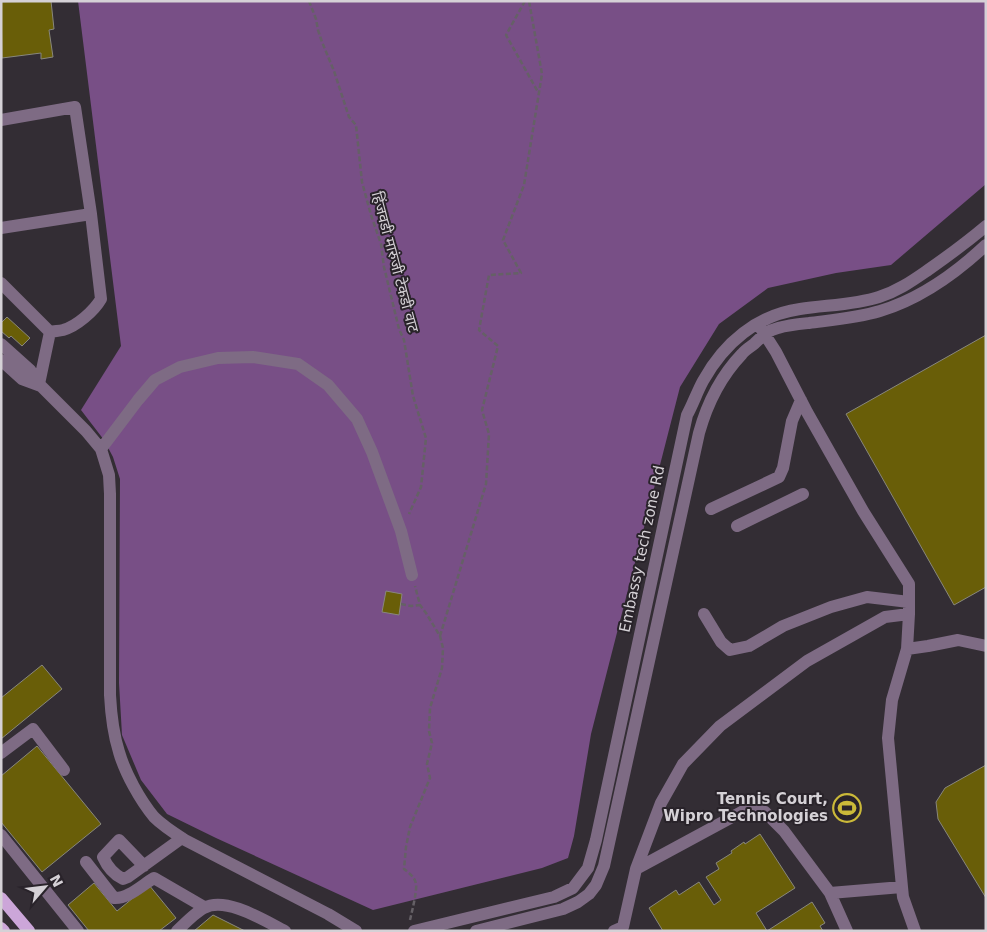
<svg xmlns="http://www.w3.org/2000/svg" width="987" height="932" font-family="'DejaVu Sans','Noto Sans Devanagari',sans-serif">
<style>
.forest{fill:#784f86}
.building{fill:#695e08;stroke:#88877d}
.lines{fill:none;stroke-linecap:round;stroke-linejoin:round}
.path{stroke:#656066;stroke-width:2.5;stroke-dasharray:5 2.5;stroke-linecap:butt}
.minor{stroke:#7e6b84;stroke-width:12}
.major{stroke:#cca6d9;stroke-width:12}
.labels{text-anchor:middle;stroke-width:4;stroke-linejoin:round;paint-order:stroke}
.street-label{font-size:15px;fill:#d5d1d6;stroke:#29232a}
.poi-label{font-size:15px;font-weight:bold;fill:#d5d1d6;stroke:#29232a;text-anchor:end}
</style>
<rect width="100%" height="100%" fill="#332d34"/>
<path class="forest" d="M 78,1 L 986,1 L 986,184 L 891,265 L 836,273 L 768,288 L 719,324 L 680,387 L 591,734 L 574,836 L 568,858 L 542,868 L 373,910 L 216,838 L 167,814 L 141,780 L 122,735 L 119,683 L 120,479 L 113,457 L 104,440 L 81,410 L 121,346 Z"/>
<path class="building" d="M 51,1 L 54,29 L 49,30 L 53,57 L 41,59 L 41,53 L 2,58 L 1,2 Z
M 7,317 L 30,338 L 22,346 L 11,336 L 9,338 L 1,331 L 1,323 Z
M 986,335 L 986,587 L 954,605 L 846,414 Z
M 386,591 L 402,594 L 399,615 L 382,612 Z
M 42,665 L 62,689 L 1,739 L 1,698 Z
M 37,746 L 101,824 L 42,872 L 1,822 L 1,776 Z
M 986,765 L 986,898 L 938,819 L 936,802 L 945,788 Z
M 760,834 L 795,888 L 756,913 L 767,931 L 812,902 L 825,923 L 820,926 L 823,931 L 663,931 L 649,908 L 676,890 L 679,895 L 699,882 L 714,905 L 721,900 L 706,877 L 719,869 L 716,863 L 732,853 L 731,851 L 744,842 L 745,844 Z
M 94,883 L 117,911 L 149,885 L 176,918 L 159,931 L 89,931 L 68,905 Z
M 213,915 L 245,931 L 194,931 Z"/>
<g class="lines">
<path class="path" d="M 309,1 L 316,19 L 318,30 L 322,42 L 334,71 L 349,117 L 356,125 L 362,182 L 371,215 L 381,244 L 384,267 L 399,329 L 404,340 L 413,396 L 426,438 L 421,487 L 409,514
M 525,1 L 506,35 L 538,92
M 401,604 L 411,606 L 420,605
M 440,636 L 486,484 L 489,434 L 482,410 L 498,346 L 479,330 L 489,275 L 521,273 L 503,240 L 524,185 L 542,74 L 529,1
M 410,920 C 412,911 417,892 416,884 C 415,877 409,873 404,869 L 406,847 L 410,827 L 430,778 L 427,764 L 432,743 L 429,731 L 430,708 L 442,668 L 443,648 L 440,636 L 426,613 L 420,605 L 415,586"/>
<path class="minor" d="M 1,120 L 75,107 L 91,214 L 1,228
M 1,283 L 50,332 L 39,384
M 760,327 L 776,352 L 807,412 L 863,511 L 909,584 L 909,614 L 907,649 L 892,700 L 888,738 L 902,887 L 903,897 L 915,931
M 50,332 C 54,331 59,331 63,330 C 77,326 94,311 101,299 L 91,214
M 1,344 L 30,370 L 41,386 L 86,431 L 101,449 L 109,475 L 110,494 L 110,695 C 111,714 113,733 119,752 C 125,773 140,800 154,817 C 163,826 174,833 185,840 L 328,914 L 356,931
M 1,360 L 22,379 L 41,386
M 101,449 L 138,400 L 155,380 L 180,367 L 218,358 L 253,357 L 298,364 L 328,385 L 357,419 L 372,452 L 401,531 L 412,575
M 711,509 L 779,477 L 783,468 L 792,421 L 801,400
M 737,526 L 803,494
M 704,614 L 721,642 L 730,650 L 749,646 L 783,626 L 831,607 L 867,597 L 909,602
M 907,649 L 928,646 L 958,640 L 986,646
M 1,753 L 33,729 L 64,770
M 1,835 L 78,931
M 86,862 L 114,898 C 128,899 142,885 154,878 L 204,907
M 144,866 L 119,840 L 103,857 C 107,866 113,874 123,879 L 128,877 L 182,838
M 636,869 L 747,809 L 765,812 L 784,831 L 830,893 L 847,931
M 830,893 L 902,887
M 177,931 C 184,924 196,912 204,908 C 226,896 265,921 285,931
M 414,931 L 554,897 L 573,888 L 588,868 L 596,840 L 687,415 C 693,404 697,392 703,381 C 724,343 757,315 800,309 C 825,305 855,305 879,297 C 898,291 912,281 928,270 C 948,256 967,242 986,226
M 476,931 L 563,909 L 578,902 L 589,894 L 596,885 L 604,866 L 699,433 C 707,404 721,376 742,354 C 745,350 750,347 754,344 C 763,336 766,331 778,328 C 788,325 799,324 809,323 C 832,320 857,318 880,311 C 920,299 955,274 986,245
M 614,931 L 623,927 L 636,869 L 661,803 L 683,764 L 720,726 L 807,661 L 885,617 L 909,614"/>
<path class="major" d="M 1,898 L 29,931
M 1,928 L 4,931"/>
</g>
<defs>
<symbol id="stadium-ring" viewBox="-11 -11 22 22"><circle r="9.5" fill="#29232a" stroke="#cbb939" stroke-width="1.5"/><path d="M0-5a6.5 5 0 1 0 0 10a6.5 5 0 1 0 0-10ZM-3.5-1.8h7v3.6h-7Z" fill="#cbb939"/></symbol>
</defs>
<g fill-rule="evenodd">
<use href="#stadium-ring" x="831" y="792" width="32" height="32"/>
</g>
<g class="labels">
<g class="street-label">
<text transform="translate(395 262) rotate(75)" y="5">हिंजवडी मारुंजी टेकडी वाट</text>
<text transform="translate(642 549) rotate(-78)" y="5">Embassy tech zone Rd</text>
</g>
<g class="poi-label">
<text x="828" y="804">Tennis Court,<tspan x="828" dy="17">Wipro Technologies</tspan></text>
</g>
</g>
<rect width="987" height="932" fill="none" stroke="#d5d1d6" stroke-width="5"/>
<g transform="translate(45 887) rotate(62)" stroke="#29232a" stroke-width="4" paint-order="stroke">
<path d="M0-4L9 19L0 12L-9 19Z" fill="#d5d1d6"/>
<text y="-8" font-size="14" font-weight="bold" text-anchor="middle" fill="#d5d1d6">N</text>
</g>
</svg>
